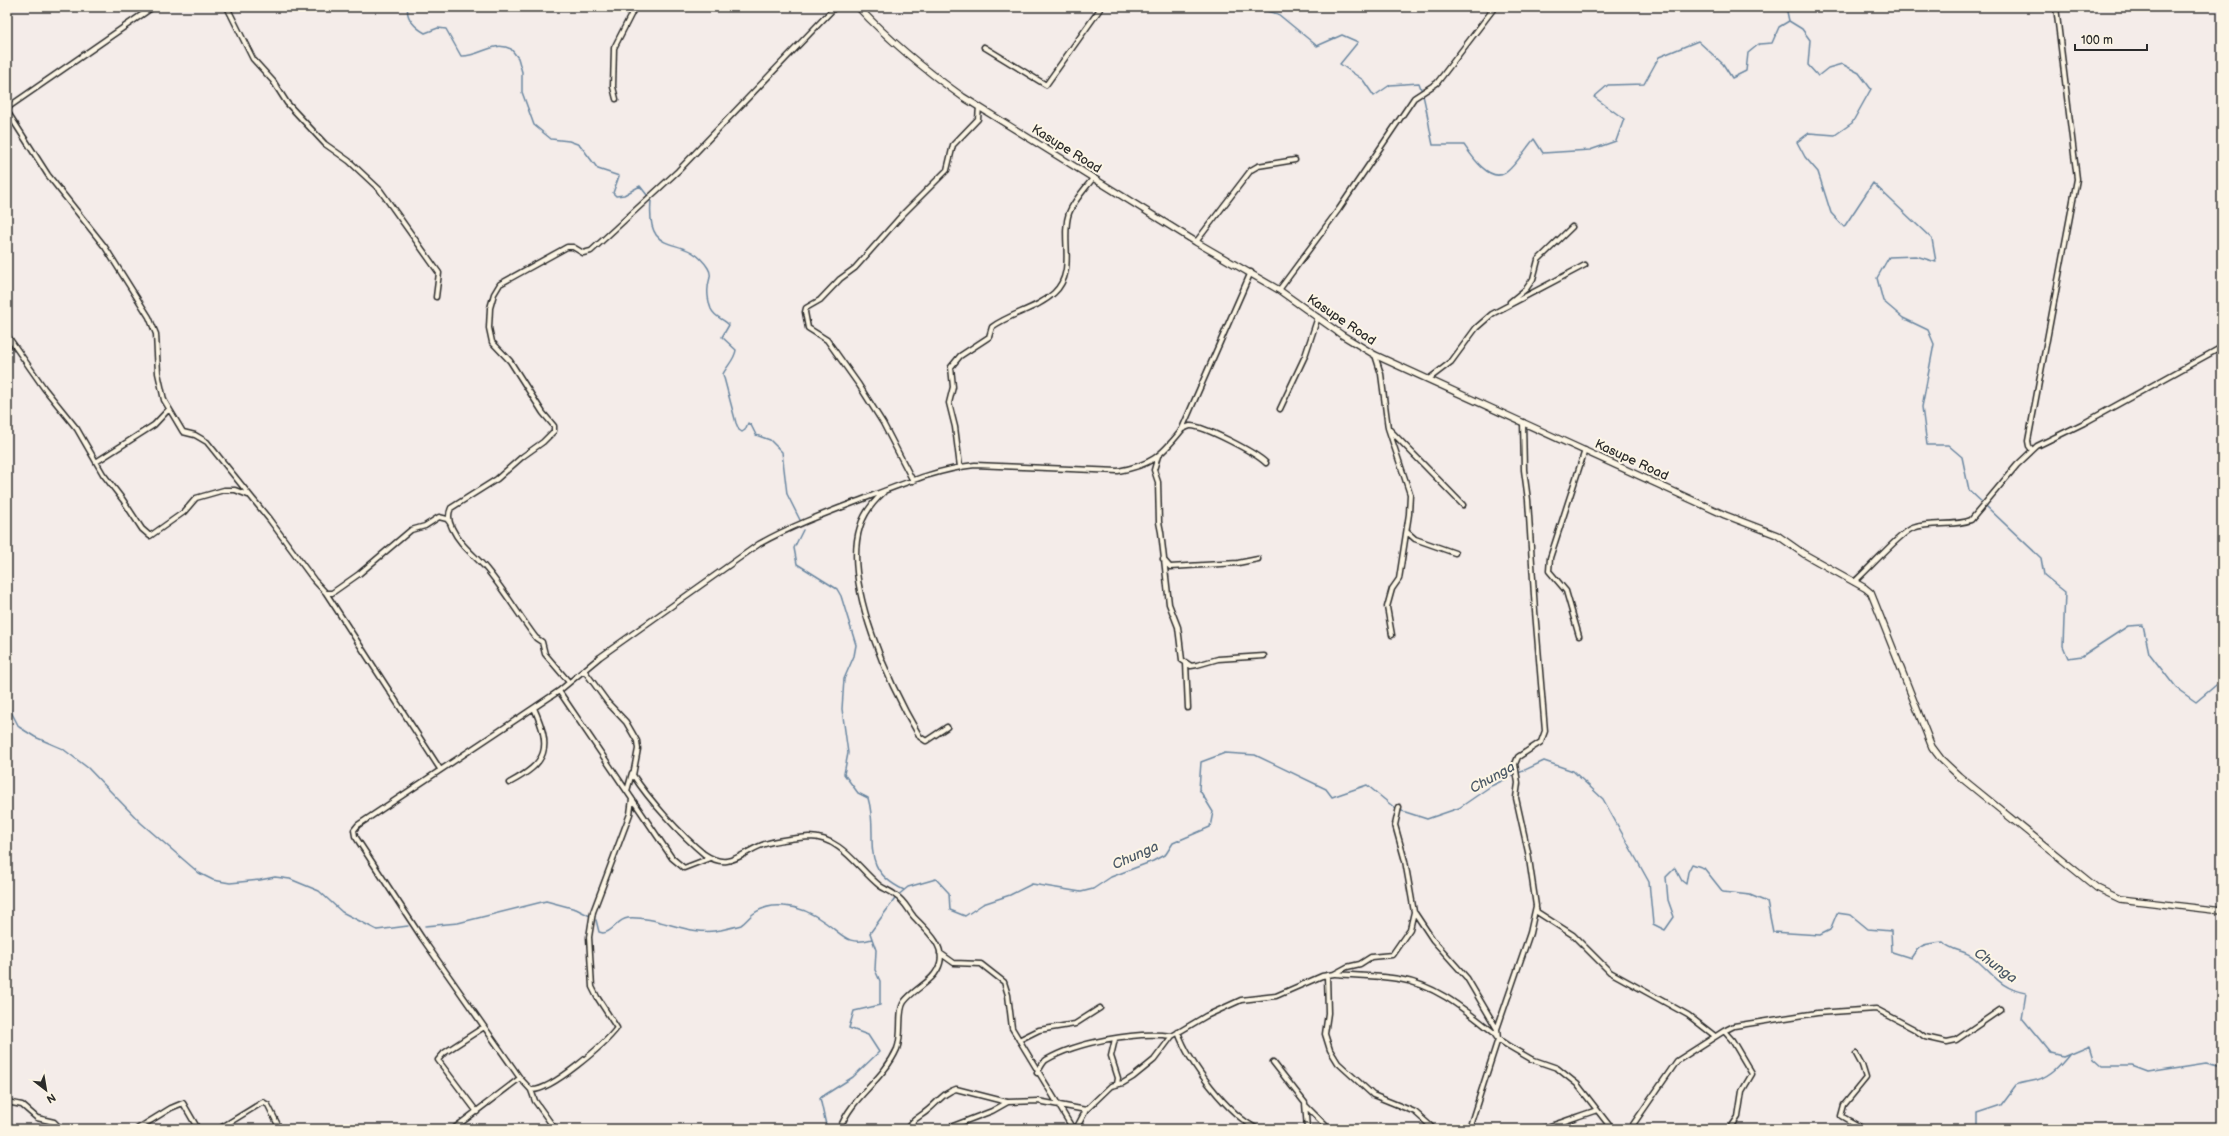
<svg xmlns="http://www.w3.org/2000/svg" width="2229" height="1136" font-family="'Balsamiq Sans',sans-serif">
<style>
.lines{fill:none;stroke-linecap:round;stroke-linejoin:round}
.stream{stroke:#6b87a1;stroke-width:1.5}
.minor-casing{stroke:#2b2b2b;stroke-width:7}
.tertiary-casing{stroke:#2b2b2b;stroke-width:8}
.minor{stroke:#fcf5e5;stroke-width:4}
.tertiary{stroke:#fcf5e5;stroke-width:5.5}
.labels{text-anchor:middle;stroke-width:4;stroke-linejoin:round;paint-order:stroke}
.street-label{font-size:13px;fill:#2b2b2b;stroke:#fcf5e5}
.water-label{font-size:14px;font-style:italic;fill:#4b5966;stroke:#fcf5e5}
</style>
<rect width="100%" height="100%" fill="#f4ece9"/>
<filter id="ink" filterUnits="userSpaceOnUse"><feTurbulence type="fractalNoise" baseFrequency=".025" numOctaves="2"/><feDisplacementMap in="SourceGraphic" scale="8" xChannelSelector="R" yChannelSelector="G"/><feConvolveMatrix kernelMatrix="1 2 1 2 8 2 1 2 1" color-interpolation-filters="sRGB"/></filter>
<g filter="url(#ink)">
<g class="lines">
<path class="stream" d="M 408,7 C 405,18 416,28 425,33 L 438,28 L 446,29 L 461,56 C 480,57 493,40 511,49 L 518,58 L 522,72 L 522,92 L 534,125 L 551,139 L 569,141 L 580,145 L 598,169 L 619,176 L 613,193 L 616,196 L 624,195 L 640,186 L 647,195
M 1250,7 L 1278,14 L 1317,46 L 1342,35 L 1358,42 L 1340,64 L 1363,80 L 1374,96 L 1390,85 L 1419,83 C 1427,103 1428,124 1433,145 L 1464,145 C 1471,155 1489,183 1505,173 C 1514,168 1526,148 1534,139 L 1543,153 L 1590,150 L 1616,141 L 1624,119 L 1594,97 L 1608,85 L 1644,84 L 1659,57 L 1698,41 L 1723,64 L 1732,78 L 1746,71 L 1748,53 L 1759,44 L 1772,43 L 1779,27 L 1789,21 L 1802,29 L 1810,40 L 1808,65 L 1818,76 L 1828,68 L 1842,64 L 1859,73 L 1871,89 L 1852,123 L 1835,135 L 1809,133 L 1797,142 L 1805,157 L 1818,172 L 1831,213 L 1844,227 L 1873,183 L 1932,239 L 1936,262 L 1916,256 L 1889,257 L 1877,278 L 1883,301 L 1903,318 L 1928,330 L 1934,344 L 1922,407 L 1927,445 L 1948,445 L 1962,457 L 1969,490 L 2041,558 L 2044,575 L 2065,592 L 2063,646 L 2068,658 L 2082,656 L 2128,626 L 2143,625 L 2149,653 L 2176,688 L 2196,702 L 2222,680
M 1786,7 L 1789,21
M 651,201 C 646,263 684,230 708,268 C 713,276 708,280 708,288 C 707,294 709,304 711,309 C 715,318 724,319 729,325 L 722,337 L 736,350 C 735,359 727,366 723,374 L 736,423 L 739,430 L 742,432 L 745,430 L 748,423 L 751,425 L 756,435 L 770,440 L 782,452 L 787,494 L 800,520
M 803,530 L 794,548 L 797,564 L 837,589 L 841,596 L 856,645 L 854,656 L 844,679 L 842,709 L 848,753 L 844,774 L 858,793 L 868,798 C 880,837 856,867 904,890
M 7,704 L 19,727 L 35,737 L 63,749 L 88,768 L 141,823 L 199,873 L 213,880 L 230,883 L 260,880 L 275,877 L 290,879 L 319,891 L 342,912 L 377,930 L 408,926
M 596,920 L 599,932 L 603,933 C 614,932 617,919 628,918 C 660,916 689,937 721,930 C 725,929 739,926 741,925 C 746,922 749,917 753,914 C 762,907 773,905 784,906 C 800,907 814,914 826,923 C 844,936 848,946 872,939
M 425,926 L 458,923 L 546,901 L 576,909 L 590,916
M 770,1129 L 772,1126 L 783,1126 L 789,1129
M 820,1129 L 826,1125 L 820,1098 L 853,1077 L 879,1052 L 868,1035 L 849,1028 L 854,1011 L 880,1005 L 880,981 L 875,970 L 876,950 L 870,933 L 897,896 L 908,887 L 936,879 L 949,893 L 950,910 L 965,916 L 983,904 L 1010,895 L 1032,884 L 1081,892 L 1093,889 L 1111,877 L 1153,861 L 1166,854 L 1173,843 L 1210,827 L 1213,812 L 1199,789 L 1201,762 L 1225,753 L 1255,755 L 1326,789 L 1332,797 L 1367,785 L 1396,809 L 1427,819 L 1459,808 L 1491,786 L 1544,761 L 1573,771 L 1603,799 L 1649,882 L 1653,924 L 1665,930 L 1674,917 L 1668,900 L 1666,877 L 1675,868 L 1682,881 L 1686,884 L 1688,872 L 1692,864 L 1704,868 L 1723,892 L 1750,895 L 1767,902 L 1773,932 L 1820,935 L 1830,930 L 1837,913 L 1851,915 L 1868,929 L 1891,931 L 1892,952 L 1911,958 C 1920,943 1926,944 1943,942 C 1951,951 1964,950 1973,957 C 1993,973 1998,988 2026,993 L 2022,1018 L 2051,1053 L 2063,1056 L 2089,1045 L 2093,1058 L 2102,1066 L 2132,1066 L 2148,1072 L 2206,1063 L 2222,1067
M 1977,1129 L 1977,1113 L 2001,1105 L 2016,1085 C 2023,1082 2030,1082 2037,1080 C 2052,1075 2060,1065 2069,1054"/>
<defs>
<path id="minor" d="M 227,7 L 253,59 L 273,81 L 287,103 L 325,144 L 349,161 L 380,190 L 439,273 L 436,297
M 984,47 L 1046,85 L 1100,9 L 1097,7
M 616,99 L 613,87 L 614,48 L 635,7
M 7,108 L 153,7
M 7,111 L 48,175 L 105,247 L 149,317 L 156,334 L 158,373 L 164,400 L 183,432 L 195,435 L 207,442 L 269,519 L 314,580 L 326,593 L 332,593 L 359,574 L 411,530 L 425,526 L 439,517 L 447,519 L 450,523
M 1196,242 L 1251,170 L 1258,166 L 1295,160
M 1279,290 L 1339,209 L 1414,98 L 1437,83 L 1495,7
M 1510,302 L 1526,289 L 1533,279 L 1538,260 L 1572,227
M 7,335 L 44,388 L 77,429 L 103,474 L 123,500 L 142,529 L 150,536 L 184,512 L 196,498 L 224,490 L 235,490 L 248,495
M 1375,355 L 1381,374 L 1388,428 L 1463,505
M 1430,378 L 1451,362 L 1476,328 L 1492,314 L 1585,265
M 1280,409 L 1305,356 L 1318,317
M 1388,428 L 1410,494 L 1409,514 L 1399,579 L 1392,589 L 1387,607 L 1392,635
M 1181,430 C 1184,429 1186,427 1190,426 C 1203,425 1256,453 1266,463
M 2032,450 L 2029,446 L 2028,441 L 2077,179 L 2056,7
M 1158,456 L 1154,470 L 1158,482 L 1159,522 L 1161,532 L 1169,604 L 1178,627 L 1182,660 L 1191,666 L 1197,665 L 1218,659 L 1264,656
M 96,462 L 154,425 L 169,409
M 960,467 L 955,427 L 949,403 L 953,387 L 951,367 L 960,356 L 989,337 L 992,327 C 1011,313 1037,309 1054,293 C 1077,272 1060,238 1069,213 C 1074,200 1086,188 1094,177
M 913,481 L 883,423 L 859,385 L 827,340 L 808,328 L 805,312 L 806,308 L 820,300 L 840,279 L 855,268 L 903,214 L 947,170 L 953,145 L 978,119 L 979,107
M 884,492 C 873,502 864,513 860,527 C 842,584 891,688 920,737 L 926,741 L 947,727
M 1407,532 L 1415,539 L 1455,553
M 1163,559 L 1170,567 L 1238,563 L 1258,559
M 1854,582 C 1868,570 1901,532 1913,528 C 1932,521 1953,527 1971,520 L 2017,465 L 2037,446 L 2084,423 L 2222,347
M 326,593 L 440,769
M 1579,636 L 1566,591 L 1549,571 L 1550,558 L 1585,450
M 1186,663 L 1188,708
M 584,670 L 608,703 L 626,722 L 637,741 L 638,749 L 633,775 C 649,800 681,835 704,854 C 729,871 739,854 762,845 C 772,841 797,838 809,837 C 842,837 858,869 880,886 C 884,889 891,891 895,895 C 906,902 907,909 914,917 C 925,929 945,945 940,963 C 935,982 915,987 904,1002 C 897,1012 903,1034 897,1049 C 883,1081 851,1097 840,1129
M 568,681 L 545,654 L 542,642 L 536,638 C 518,614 503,588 484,566 C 472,553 460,545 452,528 C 449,522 448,514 451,508 L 497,479 L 522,457 L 543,442 L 554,431 L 554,426 L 543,413 L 510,361 L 492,342 L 489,328 L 490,308 L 494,294 L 500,284 L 567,247 L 573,247 L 583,253 L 591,251 L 678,171 L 835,7
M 559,691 L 672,858 L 684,868 L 710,858
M 509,783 C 548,762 552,749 534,708
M 627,791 L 632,773
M 632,799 L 630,814 L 593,912 L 589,937 L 592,987 L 597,997 L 617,1028 C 605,1044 550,1092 531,1090 L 520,1078 L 422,938 L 355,836 L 354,830 L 358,825 L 559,691 L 600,657 L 759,544 C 795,524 832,511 871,496 C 905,483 939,469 975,465 L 1118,471 C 1151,465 1160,457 1181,431 L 1251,272
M 1536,908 L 1537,912 L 1573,935 L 1610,972 L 1688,1015 L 1715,1036
M 1415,913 L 1433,940 L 1467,978 L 1497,1029
M 940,953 L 954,963 L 981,964 L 1004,982 L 1008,995 L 1012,1028 L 1073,1129
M 1335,974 C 1356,976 1378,975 1399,979 C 1436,985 1464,1009 1493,1032 L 1498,1039 L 1507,1045 L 1531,1059 L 1557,1068 L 1577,1084 L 1612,1129
M 1327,975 L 1328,1013 L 1325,1034 L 1330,1050 L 1338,1063 L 1373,1095 L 1415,1112 L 1434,1129
M 1724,1031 L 1732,1040 L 1752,1074 L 1742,1091 L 1738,1117 L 1730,1129
M 1178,1032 C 1189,1063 1228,1115 1258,1129
M 1115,1039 L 1111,1056 L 1118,1078 L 1117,1084
M 1019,1040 L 1039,1030 L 1075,1024 L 1100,1008
M 1856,1054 L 1862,1065 L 1866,1078 L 1844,1105 L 1841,1116 L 1864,1129
M 1273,1062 L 1305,1103 L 1307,1129
M 1037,1073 C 1040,1069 1042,1063 1046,1060 C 1077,1042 1136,1031 1172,1036
M 531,1090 L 535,1101 L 555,1129
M 7,1102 L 22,1105 L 37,1118 L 54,1122 L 61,1129
M 1306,1106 L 1329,1129
M 477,1112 L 438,1060 L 444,1053 L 484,1027
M 137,1129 L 171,1108 L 183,1103 L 198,1129
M 219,1129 L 263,1102 L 268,1105 L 280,1129
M 453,1129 L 520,1078
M 907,1129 C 912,1119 920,1117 928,1110 C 938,1102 943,1093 956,1089 L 1007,1102
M 945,1129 L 992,1111 L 1008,1102 L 1038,1101 L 1086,1110
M 1076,1129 L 1086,1110 L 1111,1086 L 1123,1083 L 1133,1077 L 1154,1060 L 1172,1036 L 1206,1016 L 1241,1000 L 1276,996 L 1322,976 L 1334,974 L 1347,967 L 1360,964 L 1371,957 L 1392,955 L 1410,929 L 1414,912 L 1405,861 L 1395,825 L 1399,807
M 1469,1129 L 1498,1039 L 1497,1029 L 1530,933 L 1536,906 L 1528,852 L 1516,798 L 1518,783 L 1515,764 L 1518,757 L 1541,742 L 1545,731 L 1535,611 L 1528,500 L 1524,470 L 1523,422
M 1540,1129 C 1559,1124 1578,1116 1597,1110
M 1630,1129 L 1677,1061 L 1724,1031 L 1734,1026 L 1817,1013 L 1876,1009 L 1914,1029 L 1925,1037 L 1947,1042 L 1956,1040 L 2000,1010"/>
<path id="tertiary" d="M 858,7 C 890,41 925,70 963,97 L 1196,242 L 1279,290 L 1342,335 L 1375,355 L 1725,515 L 1777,535 L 1804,554 L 1865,588 L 1871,593 L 1875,603 L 1932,747 L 1941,759 L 1959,776 L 2097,888 L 2120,899 L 2222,911"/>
</defs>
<use href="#minor" class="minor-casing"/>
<use href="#tertiary" class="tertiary-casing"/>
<use href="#minor" class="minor"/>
<use href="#tertiary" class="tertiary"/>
</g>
</g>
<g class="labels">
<g class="street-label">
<text transform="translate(1067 148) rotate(32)" y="5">Kasupe Road</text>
<text transform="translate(1342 319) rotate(34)" y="5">Kasupe Road</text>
<text transform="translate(1632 459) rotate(25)" y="5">Kasupe Road</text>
</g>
<g class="water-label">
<text transform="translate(1492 777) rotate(-29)" y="5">Chunga</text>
<text transform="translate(1135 855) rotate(-24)" y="5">Chunga</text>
<text transform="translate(1996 965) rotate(36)" y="5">Chunga</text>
</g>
</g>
<rect width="2229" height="1136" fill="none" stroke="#fcf5e5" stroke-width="24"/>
<rect x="12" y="12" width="2205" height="1112" fill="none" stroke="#2b2b2b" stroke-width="1.5" filter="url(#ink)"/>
<g transform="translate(46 1090) rotate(149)" stroke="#fcf5e5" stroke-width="3" paint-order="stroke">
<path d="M0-3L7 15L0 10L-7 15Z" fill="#2b2b2b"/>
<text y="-6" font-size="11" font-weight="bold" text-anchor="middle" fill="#2b2b2b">N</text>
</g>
<path d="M2075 44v6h72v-6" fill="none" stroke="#2b2b2b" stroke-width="2"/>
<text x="2081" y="44" font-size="12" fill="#2b2b2b" stroke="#fcf5e5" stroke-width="3" paint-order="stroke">100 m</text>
</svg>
